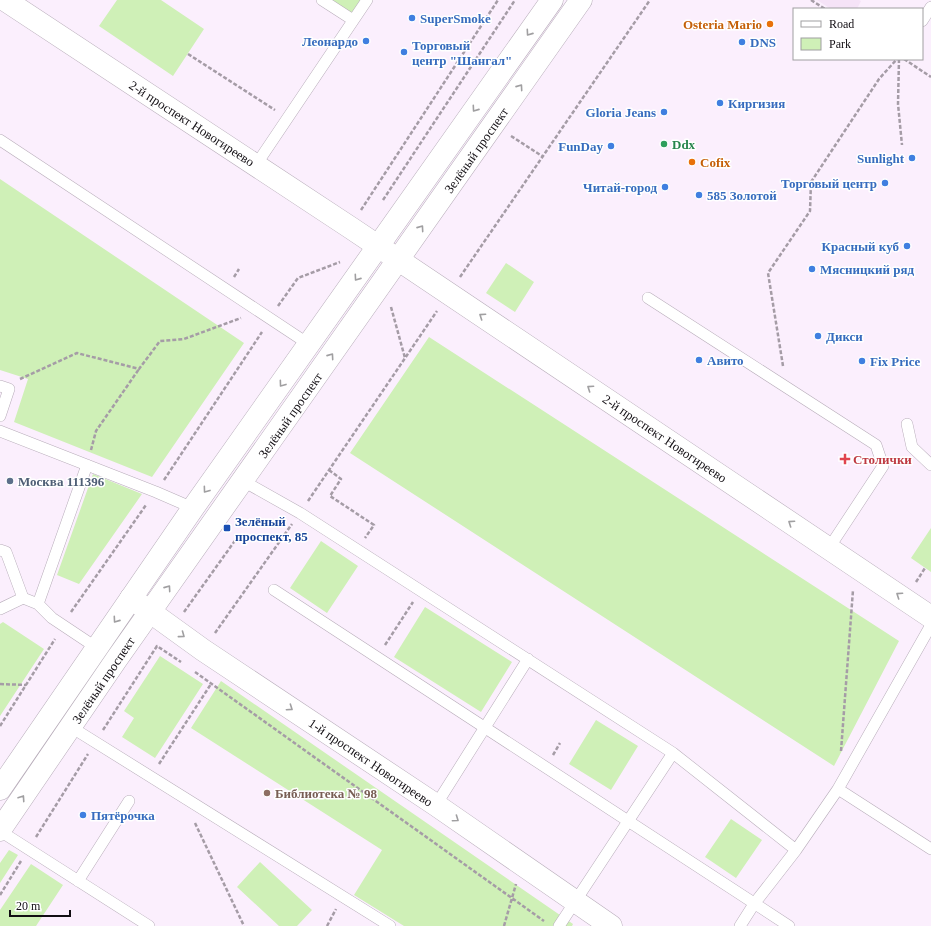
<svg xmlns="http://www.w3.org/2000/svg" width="931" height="926" font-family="Georgia,serif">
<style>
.built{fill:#f5e3f7}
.green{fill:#cff0b7}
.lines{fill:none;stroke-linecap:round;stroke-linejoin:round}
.lane-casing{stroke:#b8adba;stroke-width:12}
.street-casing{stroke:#b8adba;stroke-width:23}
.secondary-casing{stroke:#b8adba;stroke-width:23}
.path{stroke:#a59ca6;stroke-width:2.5;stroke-dasharray:4 2;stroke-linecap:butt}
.lane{stroke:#fff;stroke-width:11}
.street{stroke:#fff;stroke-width:22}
.secondary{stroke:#fff;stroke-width:22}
.oneway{stroke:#a09fa1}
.shop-dot{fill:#3f7fe0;stroke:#fff;stroke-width:1.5}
.food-dot{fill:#e8710a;stroke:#fff;stroke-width:1.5}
.leisure-dot{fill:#2e9e5b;stroke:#fff;stroke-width:1.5}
.health-dot{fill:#e0444e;stroke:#fff;stroke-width:1.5}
.service-dot{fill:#5c6f8a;stroke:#fff;stroke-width:1.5}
.transit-dot{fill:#1a4fb4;stroke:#fff;stroke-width:1.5}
.education-dot{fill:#8d6e63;stroke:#fff;stroke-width:1.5}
.labels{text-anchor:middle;stroke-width:3;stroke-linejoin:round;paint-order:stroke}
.shop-label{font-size:13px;font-weight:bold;fill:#366cbe;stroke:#fff;text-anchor:start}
.food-label{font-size:13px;font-weight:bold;fill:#c56008;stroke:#fff;text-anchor:end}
.street-label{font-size:13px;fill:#120e13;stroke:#fff}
.leisure-label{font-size:13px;font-weight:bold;fill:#27864d;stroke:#fff;text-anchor:start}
.health-label{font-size:13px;font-weight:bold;fill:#be3a42;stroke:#fff;text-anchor:start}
.service-label{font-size:13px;font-weight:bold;fill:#4e5e75;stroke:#fff;text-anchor:start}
.transit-label{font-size:13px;font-weight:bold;fill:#164399;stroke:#fff;text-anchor:start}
.education-label{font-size:13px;font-weight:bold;fill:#785e54;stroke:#fff;text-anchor:start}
</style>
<rect width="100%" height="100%" fill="#fbeffd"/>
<path class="built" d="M 817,0 L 859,0 L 861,1 L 857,9 L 831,9 Z"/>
<path class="green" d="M 117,0 L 161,0 L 204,29 L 173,76 L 99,26 Z
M 331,0 L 363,0 L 352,15 Z
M 0,179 L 244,343 L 152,477 L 14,422 L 28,379 L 0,370 Z
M 506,263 L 534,282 L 515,312 L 486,293 Z
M 429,337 L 899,641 L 834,766 L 350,453 Z
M 93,474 L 142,494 L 79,584 L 57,575 Z
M 931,528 L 931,572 L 911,558 Z
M 321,541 L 358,566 L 327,613 L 290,588 Z
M 425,607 L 512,662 L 481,712 L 394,657 Z
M 3,622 L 44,649 L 0,716 L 0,624 Z
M 160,656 L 203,684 L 155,758 L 122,737 L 134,718 L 124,711 Z
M 221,681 L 573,924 L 572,926 L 404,926 L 354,895 L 382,850 L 191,728 Z
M 596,720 L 638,746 L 611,790 L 569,764 Z
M 731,819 L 762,840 L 736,878 L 705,857 Z
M 9,850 L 18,855 L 0,883 L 0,863 Z
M 260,862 L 312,910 L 297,926 L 279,926 L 237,887 Z
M 31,864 L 63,885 L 36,926 L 0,926 L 0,910 Z"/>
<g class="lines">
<defs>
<path id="lane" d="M 322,0 L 353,20
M 922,21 L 931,7
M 0,140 L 310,345
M 256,165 L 367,0
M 648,298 L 876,445 L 883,466 L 829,548
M 0,386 L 9,389 L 0,416
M 907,424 L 912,447 L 931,465
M 0,431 L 156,492 L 193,508
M 243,481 L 300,513 L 673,753 L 796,850 L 754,904 L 740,926
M 0,550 L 6,552 L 23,598
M 274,590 L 789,926
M 38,604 L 87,465
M 0,609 L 23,598 L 38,604 L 52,618 L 100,650
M 71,727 L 390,926
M 838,789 L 931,625
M 436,805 L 528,659
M 0,831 L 149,926
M 796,850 L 838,789 L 931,849
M 78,881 L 129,801
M 559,926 L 673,753"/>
<path id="street" d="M 5,0 L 351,228 L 931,617
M 131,598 L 203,650 L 436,805 L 611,926"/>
<path id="secondary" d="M 0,789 L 193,508 L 552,0
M 0,830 L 116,660 L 581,0"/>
</defs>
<use href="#lane" class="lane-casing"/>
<use href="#street" class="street-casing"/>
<use href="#secondary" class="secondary-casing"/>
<path class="path" d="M 811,0 L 825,9
M 188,54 L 275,110
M 899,59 L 898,104 L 902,145
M 904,59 L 931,77
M 511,136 L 542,156
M 383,200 L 515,0
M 361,210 L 498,0
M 234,277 L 239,269
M 460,277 L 650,0
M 278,306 L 298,278 L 340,262
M 391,307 L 405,358
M 783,366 L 768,273 L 810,211 L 811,182 L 879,79 L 897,59
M 20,379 L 77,353 L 139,369 L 160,341 L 184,339 L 241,318
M 91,450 L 96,431 L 139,369
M 329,470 L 341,479 L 330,496 L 374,525 L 365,538
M 164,480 L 262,332
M 308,501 L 437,311
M 916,582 L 925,568
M 71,612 L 146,505
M 184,612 L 239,535
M 215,633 L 292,524
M 385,645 L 413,602
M 195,672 L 544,921
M 0,684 L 26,685
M 0,726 L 55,639
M 103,730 L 157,646 L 181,662
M 841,751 L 853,590
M 553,755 L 560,743
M 159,764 L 211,684
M 195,823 L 244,926
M 36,837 L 88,754
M 0,895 L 21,861
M 327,926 L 336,909
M 504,926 L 516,884"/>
<use href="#lane" class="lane"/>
<use href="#street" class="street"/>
<use href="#secondary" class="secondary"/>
</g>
<defs><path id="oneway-chevron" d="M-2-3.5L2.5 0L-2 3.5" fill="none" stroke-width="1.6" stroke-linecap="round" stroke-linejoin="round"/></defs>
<g class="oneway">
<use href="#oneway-chevron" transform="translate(529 33) rotate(125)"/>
<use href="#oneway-chevron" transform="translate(520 87) rotate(-55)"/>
<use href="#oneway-chevron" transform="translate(475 109) rotate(125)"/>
<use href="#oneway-chevron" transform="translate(421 228) rotate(-55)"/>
<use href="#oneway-chevron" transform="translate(357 278) rotate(125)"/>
<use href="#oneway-chevron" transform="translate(482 316) rotate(-146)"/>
<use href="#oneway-chevron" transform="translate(331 356) rotate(-55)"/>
<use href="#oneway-chevron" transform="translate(282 384) rotate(126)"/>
<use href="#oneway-chevron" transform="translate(590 388) rotate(-146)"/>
<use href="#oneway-chevron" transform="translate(206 490) rotate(126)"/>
<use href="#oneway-chevron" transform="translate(791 523) rotate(-146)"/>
<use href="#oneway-chevron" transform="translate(168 588) rotate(-55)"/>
<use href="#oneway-chevron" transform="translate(899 595) rotate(-146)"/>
<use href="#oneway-chevron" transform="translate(116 620) rotate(125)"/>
<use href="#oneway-chevron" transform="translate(182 635) rotate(36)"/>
<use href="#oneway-chevron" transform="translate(290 708) rotate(34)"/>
<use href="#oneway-chevron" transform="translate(22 798) rotate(-56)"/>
<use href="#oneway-chevron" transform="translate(456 819) rotate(35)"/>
</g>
<g class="shop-dot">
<circle cx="412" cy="18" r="4"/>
<circle cx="366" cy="41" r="4"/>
<circle cx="742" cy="42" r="4"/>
<circle cx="404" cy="52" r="4"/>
<circle cx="720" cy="103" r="4"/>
<circle cx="664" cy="112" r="4"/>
<circle cx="611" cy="146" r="4"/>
<circle cx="912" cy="158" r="4"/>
<circle cx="885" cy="183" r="4"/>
<circle cx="665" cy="187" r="4"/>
<circle cx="699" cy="195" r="4"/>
<circle cx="907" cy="246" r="4"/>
<circle cx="812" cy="269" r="4"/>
<circle cx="818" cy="336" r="4"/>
<circle cx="699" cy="360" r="4"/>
<circle cx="862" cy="361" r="4"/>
<circle cx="83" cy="815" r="4"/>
</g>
<g class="food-dot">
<circle cx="770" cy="24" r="4"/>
<circle cx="692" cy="162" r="4"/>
</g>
<circle class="leisure-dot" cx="664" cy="144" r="4"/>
<path class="health-dot" d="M843 453h4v4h4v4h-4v4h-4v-4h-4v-4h4z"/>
<circle class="service-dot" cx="10" cy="481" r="4"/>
<rect class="transit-dot" x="223" y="524" width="8" height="8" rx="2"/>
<circle class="education-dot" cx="267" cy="793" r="4"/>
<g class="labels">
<g class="shop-label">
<text x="420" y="23">SuperSmoke</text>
<text x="358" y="46" text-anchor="end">Леонардо</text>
<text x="750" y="47">DNS</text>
<text x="412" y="50">Торговый<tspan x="412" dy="15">центр "Шангал"</tspan></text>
<text x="728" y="108">Киргизия</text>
<text x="656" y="117" text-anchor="end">Gloria Jeans</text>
<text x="603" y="151" text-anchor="end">FunDay</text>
<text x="904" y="163" text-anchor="end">Sunlight</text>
<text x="877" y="188" text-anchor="end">Торговый центр</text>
<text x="657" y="192" text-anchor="end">Читай-город</text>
<text x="707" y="200">585 Золотой</text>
<text x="899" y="251" text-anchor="end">Красный куб</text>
<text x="820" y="274">Мясницкий ряд</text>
<text x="826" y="341">Дикси</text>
<text x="707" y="365">Авито</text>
<text x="870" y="366">Fix Price</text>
<text x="91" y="820">Пятёрочка</text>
</g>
<g class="food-label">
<text x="762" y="29">Osteria Mario</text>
<text x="700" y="167" text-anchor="start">Cofix</text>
</g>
<g class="street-label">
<text transform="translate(192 123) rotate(33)" y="5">2-й проспект Новогиреево</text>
<text transform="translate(476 150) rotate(-55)" y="5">Зелёный проспект</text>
<text transform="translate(290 415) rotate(-55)" y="5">Зелёный проспект</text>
<text transform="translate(665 438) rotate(34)" y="5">2-й проспект Новогиреево</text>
<text transform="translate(103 680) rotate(-56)" y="5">Зелёный проспект</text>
<text transform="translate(371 762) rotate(34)" y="5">1-й проспект Новогиреево</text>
</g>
<g class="leisure-label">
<text x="672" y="149">Ddx</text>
</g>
<g class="health-label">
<text x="853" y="464">Столички</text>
</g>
<g class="service-label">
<text x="18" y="486">Москва 111396</text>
</g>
<g class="transit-label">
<text x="235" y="526">Зелёный<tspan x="235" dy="15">проспект, 85</tspan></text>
</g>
<g class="education-label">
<text x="275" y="798">Библиотека № 98</text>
</g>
</g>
<rect x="793" y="8" width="130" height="52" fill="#ffffff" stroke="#a09fa1"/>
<rect x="801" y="21" width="20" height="6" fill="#ffffff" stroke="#a09fa1"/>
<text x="829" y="28" font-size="12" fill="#120e13">Road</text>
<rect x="801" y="38" width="20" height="12" fill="#cff0b7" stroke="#a09fa1"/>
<text x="829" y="48" font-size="12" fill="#120e13">Park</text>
<path d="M10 910v6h60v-6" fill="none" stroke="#120e13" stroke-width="2"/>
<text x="16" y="910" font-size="12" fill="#120e13" stroke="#ffffff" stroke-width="3" paint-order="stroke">20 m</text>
</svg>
